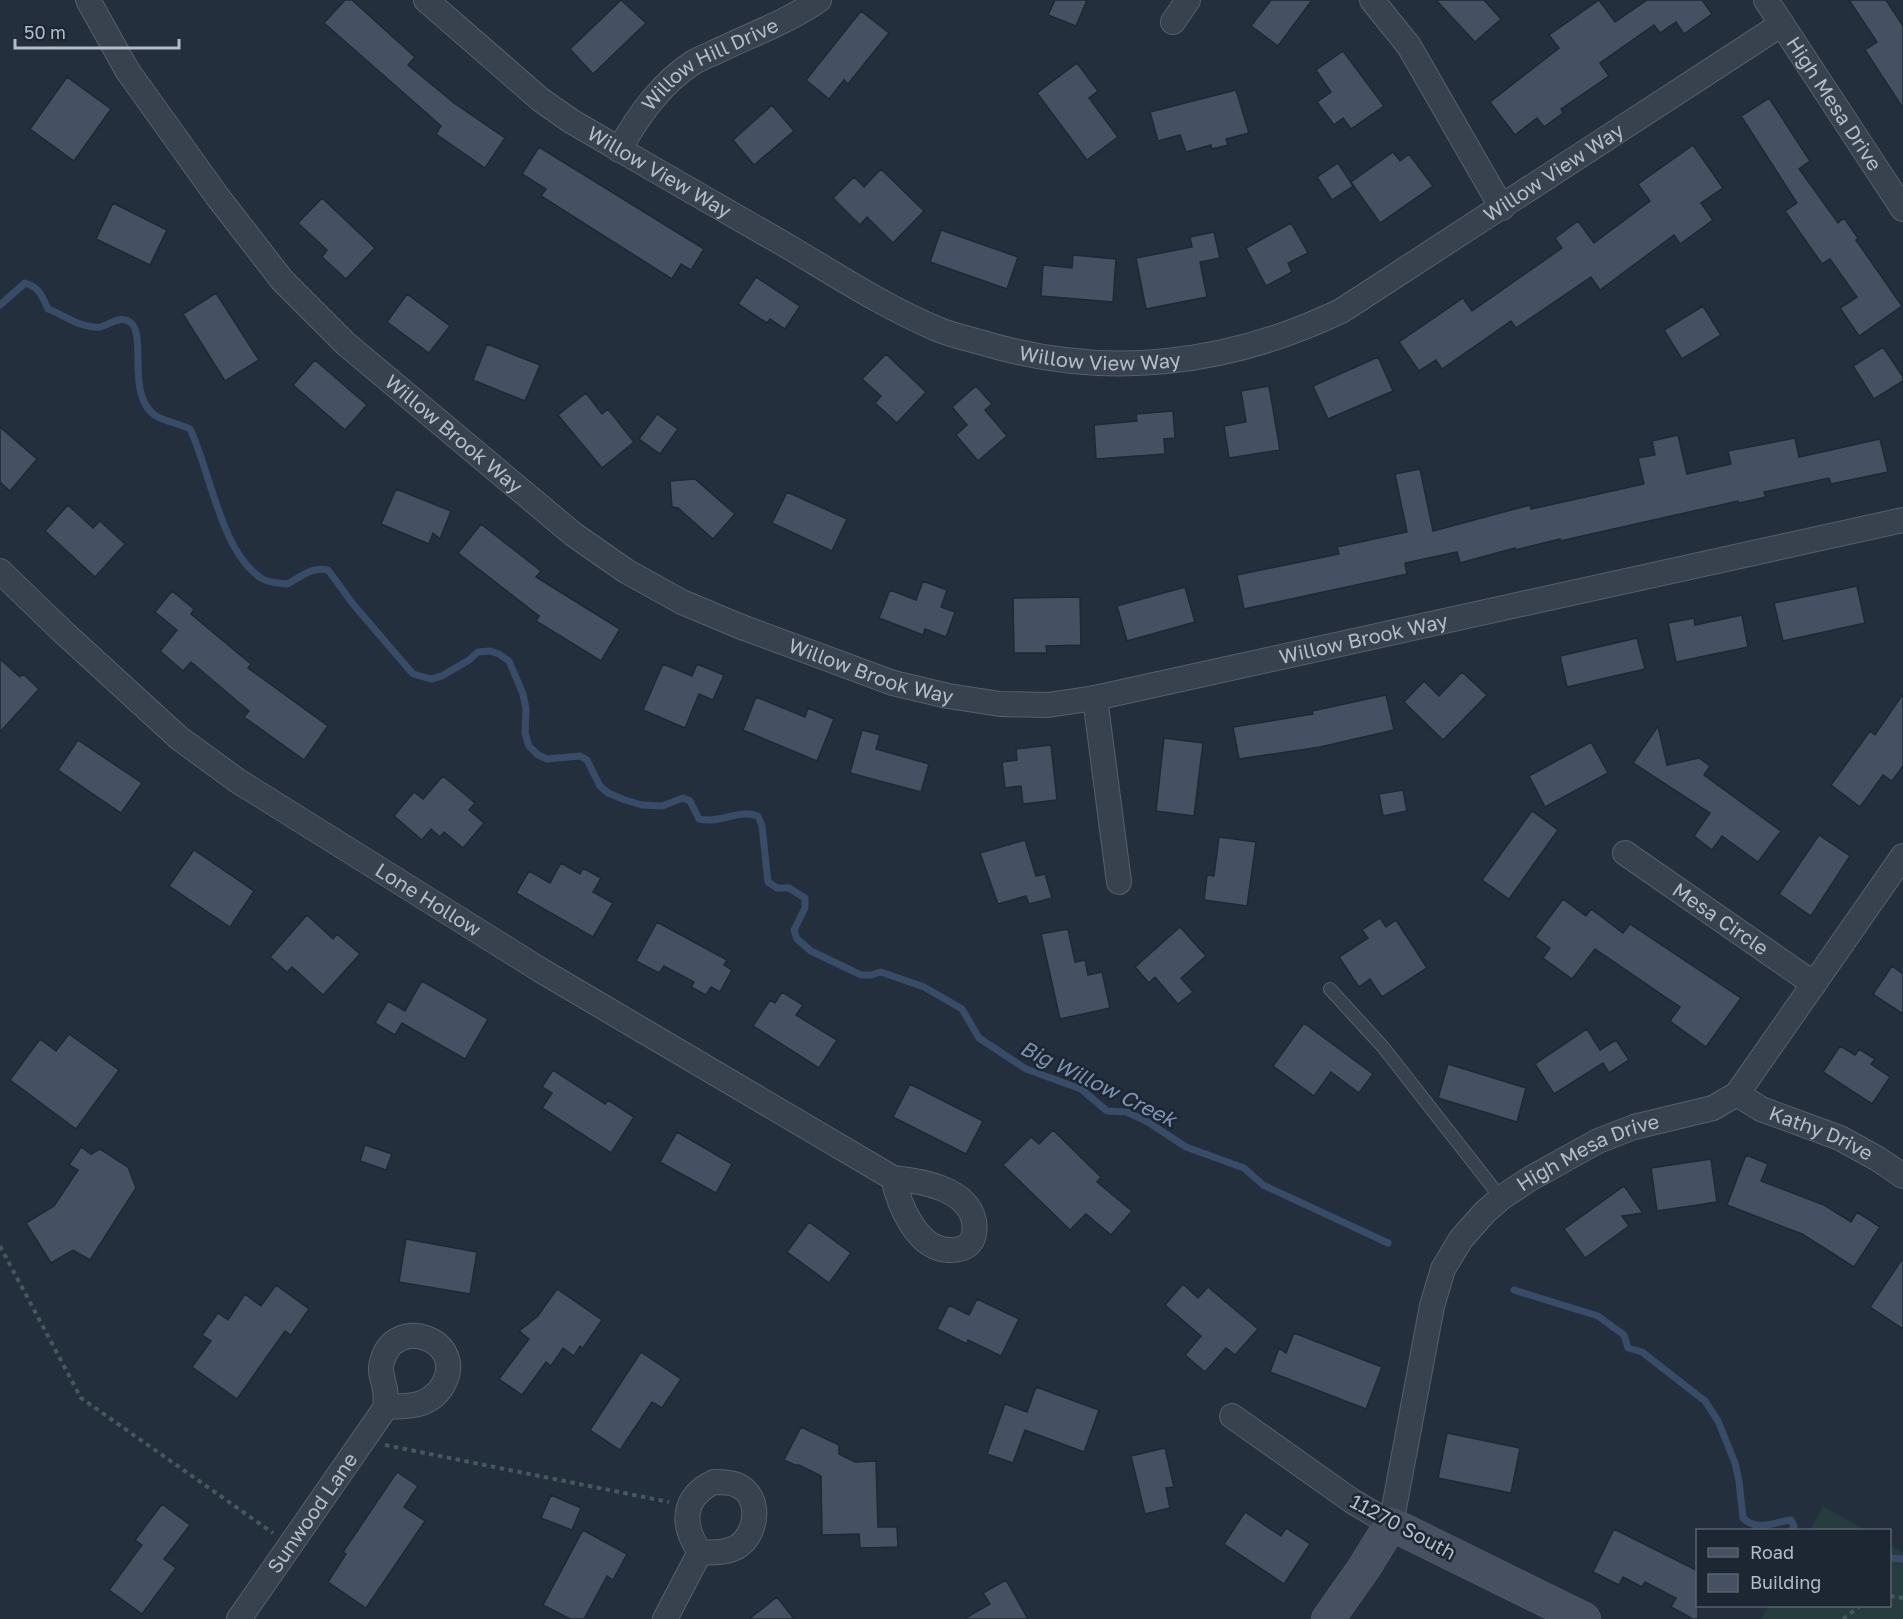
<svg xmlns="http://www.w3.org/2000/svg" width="1903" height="1619" font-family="'Golos Text',sans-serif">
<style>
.green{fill:#263c3f}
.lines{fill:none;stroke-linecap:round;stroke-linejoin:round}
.stream{stroke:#394c67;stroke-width:7}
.building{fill:#455162;stroke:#1f2835;stroke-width:1.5}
.lane-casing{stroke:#565f6c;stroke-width:14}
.street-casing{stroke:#565f6c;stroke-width:26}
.secondary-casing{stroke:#565f6c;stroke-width:34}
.path{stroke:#44595c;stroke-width:4;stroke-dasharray:4.5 4.5;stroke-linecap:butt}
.lane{stroke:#38414e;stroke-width:12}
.street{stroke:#38414e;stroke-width:24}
.secondary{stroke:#465061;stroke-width:33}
.labels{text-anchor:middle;stroke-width:5;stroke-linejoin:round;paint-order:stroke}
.street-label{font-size:20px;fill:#b4bcc9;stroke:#1d2633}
.water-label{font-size:21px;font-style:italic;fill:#7c92b1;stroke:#1d2633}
</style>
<rect width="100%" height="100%" fill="#242f3e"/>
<path class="green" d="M 1823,1506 L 1865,1530 L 1810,1530 Z
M 1890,1545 L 1903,1553 L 1903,1619 L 1761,1619 L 1768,1606 L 1890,1606 Z"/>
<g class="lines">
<path class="stream" d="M 0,305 L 25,283 C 39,287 42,296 48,309 C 64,315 82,329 100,327 C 110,325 119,315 130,322 C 147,334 127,390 152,413 C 160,421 179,423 190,429 C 210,470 221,552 261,578 C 268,583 278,583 287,584 C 301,577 312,566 328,570 L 353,604 L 413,674 L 431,679 L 442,676 L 469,660 L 478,652 L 490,651 L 499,654 L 509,661 L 523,694 L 526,709 L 525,733 L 529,746 L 538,755 L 547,759 L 580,756 L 587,760 L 600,786 L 608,793 L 625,800 L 642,805 L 662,806 L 683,798 L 690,801 L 699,819 C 720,824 738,809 758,816 L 762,826 L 768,882 L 777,888 L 789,888 L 805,898 L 805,908 L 794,930 L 797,939 L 811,951 L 861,975 L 871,975 L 881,972 L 924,987 L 962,1009 L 979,1038 L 1026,1069 L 1081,1089 L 1107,1111 L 1127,1112 L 1148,1122 L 1186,1147 L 1244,1168 L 1263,1185 L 1388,1243
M 1514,1290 L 1598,1316 L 1624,1335 L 1628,1348 L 1642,1352 L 1705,1401 L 1718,1421 L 1735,1463 L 1739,1481 L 1743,1518 C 1757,1532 1774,1522 1791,1520 L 1794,1526 L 1792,1530
M 1890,1558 L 1903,1559"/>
</g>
<path class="building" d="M 345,0 L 352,0 L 415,57 L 408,65 L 454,103 L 505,138 L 485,168 L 436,134 L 441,126 L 324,23 Z
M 621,0 L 646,23 L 593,74 L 570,49 Z
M 1055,0 L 1087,0 L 1076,26 L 1048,15 Z
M 1271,0 L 1312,0 L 1278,46 L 1251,26 Z
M 1436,0 L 1484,0 L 1501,19 L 1475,42 Z
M 1599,0 L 1615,22 L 1647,0 L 1702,0 L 1712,14 L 1684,34 L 1676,22 L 1660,33 L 1654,25 L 1600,63 L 1609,76 L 1561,109 L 1563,113 L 1544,127 L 1537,118 L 1515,135 L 1490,102 L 1559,48 L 1549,35 Z
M 1849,0 L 1886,0 L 1903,26 L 1903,108 L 1865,50 L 1877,42 Z
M 861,11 L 889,33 L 848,84 L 844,80 L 829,99 L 806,80 Z
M 1343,51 L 1384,106 L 1351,129 L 1343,118 L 1334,125 L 1317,102 L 1331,92 L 1316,70 Z
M 1077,63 L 1098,91 L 1089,98 L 1118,137 L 1087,160 L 1037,93 Z
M 67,77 L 111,109 L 74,161 L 30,129 Z
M 1236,90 L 1249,133 L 1226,139 L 1228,145 L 1212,149 L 1211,145 L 1186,152 L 1180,135 L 1158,141 L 1150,112 Z
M 1769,98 L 1810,161 L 1799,169 L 1838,223 L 1844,218 L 1858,238 L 1856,240 L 1902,306 L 1859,336 L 1840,308 L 1857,297 L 1830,259 L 1822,264 L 1785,211 L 1797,203 L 1741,116 Z
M 772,105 L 794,131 L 754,165 L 733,140 Z
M 1693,145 L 1723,188 L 1701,203 L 1713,220 L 1680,244 L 1674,235 L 1600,290 L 1591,277 L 1516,328 L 1511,321 L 1442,369 L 1436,360 L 1419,371 L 1399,342 L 1463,298 L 1472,311 L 1562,248 L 1555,238 L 1578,221 L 1594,243 L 1650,201 L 1638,184 Z
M 539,147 L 704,249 L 691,270 L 681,264 L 672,279 L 541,196 L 546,189 L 522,174 Z
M 1393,152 L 1400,161 L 1409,154 L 1433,186 L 1380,223 L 1351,182 Z
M 1338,163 L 1353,186 L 1332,200 L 1317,177 Z
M 881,169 L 924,211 L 893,243 L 867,217 L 860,225 L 833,198 L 854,177 L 864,187 Z
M 322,198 L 375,248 L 346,279 L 322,257 L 327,250 L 298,223 Z
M 113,203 L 167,230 L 150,265 L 96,239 Z
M 1291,223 L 1308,253 L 1288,263 L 1292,272 L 1266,286 L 1246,248 Z
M 941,230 L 1018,257 L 1007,289 L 930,262 Z
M 1214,232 L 1220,258 L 1200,262 L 1207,297 L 1146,309 L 1136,258 L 1192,247 L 1190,237 Z
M 1073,255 L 1116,259 L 1113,302 L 1041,296 L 1043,265 L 1072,268 Z
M 756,277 L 800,306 L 785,329 L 770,319 L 767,323 L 738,304 Z
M 216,293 L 259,360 L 225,381 L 183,314 Z
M 407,294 L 450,326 L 429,353 L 387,322 Z
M 1703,306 L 1721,335 L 1682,359 L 1664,330 Z
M 487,344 L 540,365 L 525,401 L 473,380 Z
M 1883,347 L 1903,377 L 1903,381 L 1874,399 L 1853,366 Z
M 886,354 L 926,392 L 897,423 L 875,403 L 881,396 L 862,379 Z
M 1378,357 L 1393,391 L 1328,419 L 1313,386 Z
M 315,360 L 367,405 L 345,430 L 293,385 Z
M 976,386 L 992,404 L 985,410 L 1007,436 L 978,461 L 956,435 L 967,425 L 952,407 Z
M 1269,386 L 1280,450 L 1229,458 L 1224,426 L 1246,422 L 1241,391 Z
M 586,393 L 602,414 L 608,409 L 634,442 L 602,468 L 558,415 Z
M 1173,411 L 1175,438 L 1164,439 L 1165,454 L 1096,459 L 1094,425 L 1137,421 L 1136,414 Z
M 657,414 L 678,429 L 660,454 L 639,439 Z
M 0,427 L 37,459 L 10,491 L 0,482 Z
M 1678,435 L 1687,474 L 1731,464 L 1728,451 L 1795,438 L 1799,457 L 1880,439 L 1888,472 L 1831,484 L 1829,478 L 1764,492 L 1766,497 L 1739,503 L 1738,501 L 1560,541 L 1560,539 L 1515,550 L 1515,548 L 1460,563 L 1457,552 L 1405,563 L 1407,574 L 1244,609 L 1237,575 L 1339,554 L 1337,547 L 1407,532 L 1395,474 L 1420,469 L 1433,531 L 1530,505 L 1531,509 L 1644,484 L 1638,458 L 1655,455 L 1652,441 Z
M 695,479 L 735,514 L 713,539 L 678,508 L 672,507 L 670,481 Z
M 396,489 L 451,511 L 440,539 L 433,533 L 429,544 L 381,524 Z
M 787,492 L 847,519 L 832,551 L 772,523 Z
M 68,505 L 93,528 L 100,521 L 125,544 L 95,577 L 45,531 Z
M 481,524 L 541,571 L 536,577 L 620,629 L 601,661 L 536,621 L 539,616 L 458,553 Z
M 923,581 L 947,590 L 941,607 L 955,612 L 946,637 L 925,629 L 923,635 L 879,618 L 890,590 L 916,600 Z
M 1857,586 L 1865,623 L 1783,641 L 1774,603 Z
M 1185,587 L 1195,622 L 1127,641 L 1117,606 Z
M 172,591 L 194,609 L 191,614 L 251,664 L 248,668 L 328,726 L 304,760 L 244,717 L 249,711 L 191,662 L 183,671 L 160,651 L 177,630 L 155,612 Z
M 1080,597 L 1081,645 L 1046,646 L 1047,653 L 1014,653 L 1013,598 Z
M 1742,615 L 1748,647 L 1676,662 L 1668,623 L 1694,618 L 1695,625 Z
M 1637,638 L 1645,669 L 1567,687 L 1560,656 Z
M 0,659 L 20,677 L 23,674 L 39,689 L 0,732 Z
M 663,664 L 692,676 L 697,664 L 724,675 L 713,700 L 699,694 L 685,728 L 643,710 Z
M 1462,672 L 1487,695 L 1443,740 L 1404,702 L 1424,681 L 1439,696 Z
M 1903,694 L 1903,766 L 1892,781 L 1883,775 L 1860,807 L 1831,785 L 1870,731 L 1875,735 Z
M 1386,695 L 1394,730 L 1320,747 L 1239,759 L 1233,727 L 1313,714 L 1312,711 Z
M 756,697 L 805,717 L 808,708 L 834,719 L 817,761 L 743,730 Z
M 1658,726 L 1667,765 L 1699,758 L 1710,766 L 1704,775 L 1781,831 L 1758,862 L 1722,836 L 1712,850 L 1694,836 L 1710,813 L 1633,763 Z
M 862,730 L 880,735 L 876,749 L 929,764 L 921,792 L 850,773 Z
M 1164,738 L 1203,743 L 1194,816 L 1156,811 Z
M 78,740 L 142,783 L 121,813 L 58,770 Z
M 1591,742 L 1608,773 L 1545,807 L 1529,776 Z
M 1051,745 L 1057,800 L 1023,804 L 1021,786 L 1005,788 L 1002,762 L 1017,760 L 1016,749 Z
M 443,776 L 475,803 L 469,810 L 484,823 L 463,848 L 444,832 L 440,837 L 431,829 L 422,840 L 394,816 L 414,792 L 423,799 Z
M 1403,790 L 1407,811 L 1383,816 L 1379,794 Z
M 1532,811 L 1558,830 L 1509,899 L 1482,880 Z
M 1819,835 L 1850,856 L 1811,916 L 1779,894 Z
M 1219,837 L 1256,842 L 1247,906 L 1204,900 L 1207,875 L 1214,876 Z
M 1025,840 L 1036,876 L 1045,874 L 1052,898 L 1029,904 L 1026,896 L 998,904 L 980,853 Z
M 194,850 L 254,891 L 230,927 L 169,886 Z
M 561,863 L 580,874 L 583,868 L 601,878 L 593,892 L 613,903 L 593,937 L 516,893 L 529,871 L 550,883 Z
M 1563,899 L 1586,916 L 1591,909 L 1623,933 L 1630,924 L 1741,998 L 1706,1047 L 1670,1021 L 1680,1007 L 1595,949 L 1572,979 L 1543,958 L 1550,948 L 1535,937 Z
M 307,915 L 333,939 L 337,934 L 360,954 L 323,995 L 292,967 L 287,972 L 270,957 Z
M 1380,918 L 1386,927 L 1396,920 L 1427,968 L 1382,997 L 1370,979 L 1359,987 L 1339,957 L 1368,938 L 1362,930 Z
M 657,922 L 727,960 L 724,965 L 732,970 L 720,992 L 711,987 L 706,995 L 691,987 L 694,982 L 664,966 L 659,973 L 636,961 Z
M 1180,927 L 1206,956 L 1181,978 L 1193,992 L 1178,1004 L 1155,977 L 1149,983 L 1135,967 Z
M 1068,929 L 1075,962 L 1085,960 L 1088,975 L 1102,972 L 1110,1008 L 1060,1019 L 1041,934 Z
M 1892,966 L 1903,974 L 1903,1014 L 1873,994 Z
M 422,981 L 488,1019 L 465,1059 L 402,1023 L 395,1035 L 375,1023 L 388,1001 L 405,1011 Z
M 782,992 L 803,1005 L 796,1015 L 837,1040 L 819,1068 L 753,1026 L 770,1000 L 775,1003 Z
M 1304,1023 L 1373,1074 L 1359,1093 L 1331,1072 L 1314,1096 L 1273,1066 Z
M 1587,1029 L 1600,1050 L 1616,1040 L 1629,1060 L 1609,1073 L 1603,1063 L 1554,1094 L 1535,1064 Z
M 69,1034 L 119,1070 L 76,1129 L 10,1080 L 40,1039 L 56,1051 Z
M 1840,1046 L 1855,1055 L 1859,1049 L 1875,1059 L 1871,1064 L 1890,1077 L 1872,1104 L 1823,1072 Z
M 1448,1064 L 1526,1088 L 1517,1122 L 1438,1098 Z
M 553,1070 L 605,1104 L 608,1100 L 634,1117 L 611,1153 L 542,1108 L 552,1093 L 542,1087 Z
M 910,1084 L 983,1121 L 966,1154 L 893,1117 Z
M 1053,1130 L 1101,1177 L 1097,1182 L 1132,1211 L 1111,1235 L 1086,1214 L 1070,1230 L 1003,1165 L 1031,1137 L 1039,1144 Z
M 677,1132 L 732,1164 L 716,1193 L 660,1162 Z
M 365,1145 L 392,1154 L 386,1170 L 360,1161 Z
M 81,1147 L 91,1154 L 100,1149 L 128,1167 L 136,1188 L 90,1260 L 73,1250 L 51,1263 L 26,1223 L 54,1206 L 78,1170 L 69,1165 Z
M 1746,1155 L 1768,1164 L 1761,1181 L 1821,1204 L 1821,1203 L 1851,1222 L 1857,1212 L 1880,1227 L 1854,1267 L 1802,1234 L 1727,1205 Z
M 1711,1159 L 1717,1202 L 1657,1211 L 1651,1168 Z
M 1624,1186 L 1643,1213 L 1622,1216 L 1629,1226 L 1585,1258 L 1564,1229 Z
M 809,1222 L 851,1253 L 829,1283 L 787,1252 Z
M 406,1239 L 477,1252 L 470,1294 L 399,1282 Z
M 1903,1258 L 1903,1329 L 1870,1307 Z
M 1183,1284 L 1198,1298 L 1208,1287 L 1258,1329 L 1235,1355 L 1226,1348 L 1205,1372 L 1185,1355 L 1201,1336 L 1165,1305 Z
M 276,1285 L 309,1309 L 291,1335 L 285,1331 L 237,1399 L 192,1367 L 211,1341 L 202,1335 L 218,1313 L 228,1320 L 245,1294 L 261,1306 Z
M 557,1289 L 602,1320 L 583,1348 L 580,1346 L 574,1356 L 563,1348 L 551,1366 L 546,1362 L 522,1395 L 499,1379 L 529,1339 L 519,1331 L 537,1317 Z
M 977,1299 L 1019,1319 L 1001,1356 L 968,1340 L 967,1344 L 937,1329 L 949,1305 L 969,1315 Z
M 1294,1333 L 1382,1367 L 1366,1409 L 1270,1372 L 1279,1348 L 1286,1353 Z
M 641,1352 L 681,1379 L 662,1408 L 652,1402 L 620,1450 L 590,1430 Z
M 1036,1387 L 1099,1410 L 1084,1452 L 1025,1430 L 1013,1463 L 987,1454 L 1005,1404 L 1027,1412 Z
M 801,1427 L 839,1445 L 839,1454 L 855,1462 L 876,1461 L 878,1527 L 897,1527 L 898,1547 L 860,1548 L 859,1534 L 822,1535 L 821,1476 L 799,1465 L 795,1465 L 784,1460 Z
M 1447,1433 L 1520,1448 L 1511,1493 L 1438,1478 Z
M 1165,1448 L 1174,1487 L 1166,1488 L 1170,1508 L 1145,1514 L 1131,1456 Z
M 397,1472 L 418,1486 L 404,1507 L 425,1521 L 366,1608 L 328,1582 L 346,1554 L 343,1552 Z
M 551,1495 L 581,1508 L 572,1530 L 541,1518 Z
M 162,1504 L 190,1525 L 164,1559 L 176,1568 L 142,1614 L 109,1590 L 142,1545 L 135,1540 Z
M 1245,1512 L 1281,1536 L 1286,1528 L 1310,1544 L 1284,1584 L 1224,1544 Z
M 1614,1529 L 1698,1571 L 1698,1619 L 1693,1619 L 1671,1607 L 1676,1598 L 1645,1582 L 1642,1587 L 1623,1577 L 1619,1585 L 1593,1572 Z
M 583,1530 L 627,1554 L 613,1580 L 607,1576 L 584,1619 L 570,1619 L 543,1605 Z
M 1006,1580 L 1028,1619 L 964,1619 L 990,1604 L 983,1593 Z
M 777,1597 L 794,1619 L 749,1619 Z"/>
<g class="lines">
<defs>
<path id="lane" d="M 1330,989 L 1383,1047 L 1501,1198"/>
<g id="street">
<path id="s1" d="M 88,0 L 127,70 L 217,196 L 282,280 L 346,344 L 573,534 L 626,571 L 682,602 L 739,626 L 893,683 L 948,696 L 1000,704 L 1048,705 L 1095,698 L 1903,520"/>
<path id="s2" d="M 426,0 L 541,100 L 571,121 C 641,162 712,203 782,243 C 833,273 883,306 937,329 C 951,335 966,338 980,342 C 1103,380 1226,366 1341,311 L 1782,24"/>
<path d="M 1372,0 L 1409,46 L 1502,208"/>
<path id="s3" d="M 1766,0 L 1903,209"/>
<path d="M 1173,22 L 1188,0"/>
<path id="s4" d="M 619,150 C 638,116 661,83 694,62 C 703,57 714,53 724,48 C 756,33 790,20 819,0"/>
<path id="s5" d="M 0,571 L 61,630 L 179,738 L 238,781 L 542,971 L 893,1178 C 921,1181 967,1188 974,1221 C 975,1228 975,1237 970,1243 C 965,1249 956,1250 949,1250 C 916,1249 899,1204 893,1178"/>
<path d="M 1095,698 L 1119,882"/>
<path id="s6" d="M 1625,853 L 1814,984"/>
<path id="s7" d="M 1737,1094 L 1761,1109 L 1840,1138 L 1878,1159 L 1903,1176"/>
<path id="s8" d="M 1232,1416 L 1352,1501 L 1391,1524 L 1432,1306 L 1443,1269 L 1461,1239 L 1485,1212 L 1501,1198 L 1528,1180 L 1598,1141 L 1634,1127 L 1713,1108 L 1737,1094 L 1903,856"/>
<path d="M 714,1482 C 721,1482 730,1482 737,1485 C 762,1496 758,1534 737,1547 C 726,1553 712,1553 700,1552 C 681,1525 682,1497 714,1482 Z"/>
<path id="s9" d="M 239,1619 L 386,1407 C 385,1401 386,1395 385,1389 C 383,1379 379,1371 382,1362 C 394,1313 468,1340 443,1385 C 438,1394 428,1402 418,1404 C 408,1407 396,1406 386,1407"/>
<path d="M 665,1619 L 700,1552"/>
</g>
<path id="secondary" d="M 1328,1619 L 1364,1568 L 1391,1524 L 1584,1619"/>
</defs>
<use href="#lane" class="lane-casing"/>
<use href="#street" class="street-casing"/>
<use href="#secondary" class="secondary-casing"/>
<path class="path" d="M 0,1246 L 81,1398 L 273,1533
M 385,1445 L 669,1502
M 1890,1596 L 1903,1598
M 1843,1619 L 1860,1606"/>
<use href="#lane" class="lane"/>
<use href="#street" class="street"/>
<use href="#secondary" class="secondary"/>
</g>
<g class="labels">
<g class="street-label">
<text dy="7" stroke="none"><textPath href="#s4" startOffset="129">Willow Hill Drive</textPath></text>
<text dy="7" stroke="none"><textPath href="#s3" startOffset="124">High Mesa Drive</textPath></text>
<text dy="7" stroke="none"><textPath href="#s2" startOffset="291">Willow View Way</textPath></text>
<text dy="7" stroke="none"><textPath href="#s2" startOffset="1280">Willow View Way</textPath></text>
<text dy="7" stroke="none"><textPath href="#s2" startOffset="777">Willow View Way</textPath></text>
<text dy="7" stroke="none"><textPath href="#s1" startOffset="572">Willow Brook Way</textPath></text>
<text dy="7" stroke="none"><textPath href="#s1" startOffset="1562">Willow Brook Way</textPath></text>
<text dy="7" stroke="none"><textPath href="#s1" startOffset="1058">Willow Brook Way</textPath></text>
<text dy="7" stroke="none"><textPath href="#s5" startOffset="542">Lone Hollow</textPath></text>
<text dy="7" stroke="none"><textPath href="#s6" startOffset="116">Mesa Circle</textPath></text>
<text dy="7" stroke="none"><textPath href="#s7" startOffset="93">Kathy Drive</textPath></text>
<text dy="7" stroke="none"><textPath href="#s8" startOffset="644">High Mesa Drive</textPath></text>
<text dy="7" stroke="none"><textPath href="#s9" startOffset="129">Sunwood Lane</textPath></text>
<text transform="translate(1403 1527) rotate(28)" y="7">11270 South</text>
</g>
<g class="water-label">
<text transform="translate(1098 1084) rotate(26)" y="7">Big Willow Creek</text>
</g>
</g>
<rect x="1696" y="1529" width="195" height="78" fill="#1d2633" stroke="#59626f" stroke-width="1.5"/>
<rect x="1708" y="1548" width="30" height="9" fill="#465061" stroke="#59626f" stroke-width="1.5"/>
<text x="1750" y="1559" font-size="18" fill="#b4bcc9">Road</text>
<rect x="1708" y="1574" width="30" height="18" fill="#455162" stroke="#59626f" stroke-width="1.5"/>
<text x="1750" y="1589" font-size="18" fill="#b4bcc9">Building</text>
<path d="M15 39v9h164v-9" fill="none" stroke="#b4bcc9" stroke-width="3"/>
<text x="24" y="39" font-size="18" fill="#b4bcc9" stroke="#1d2633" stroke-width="4.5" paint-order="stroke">50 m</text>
</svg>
